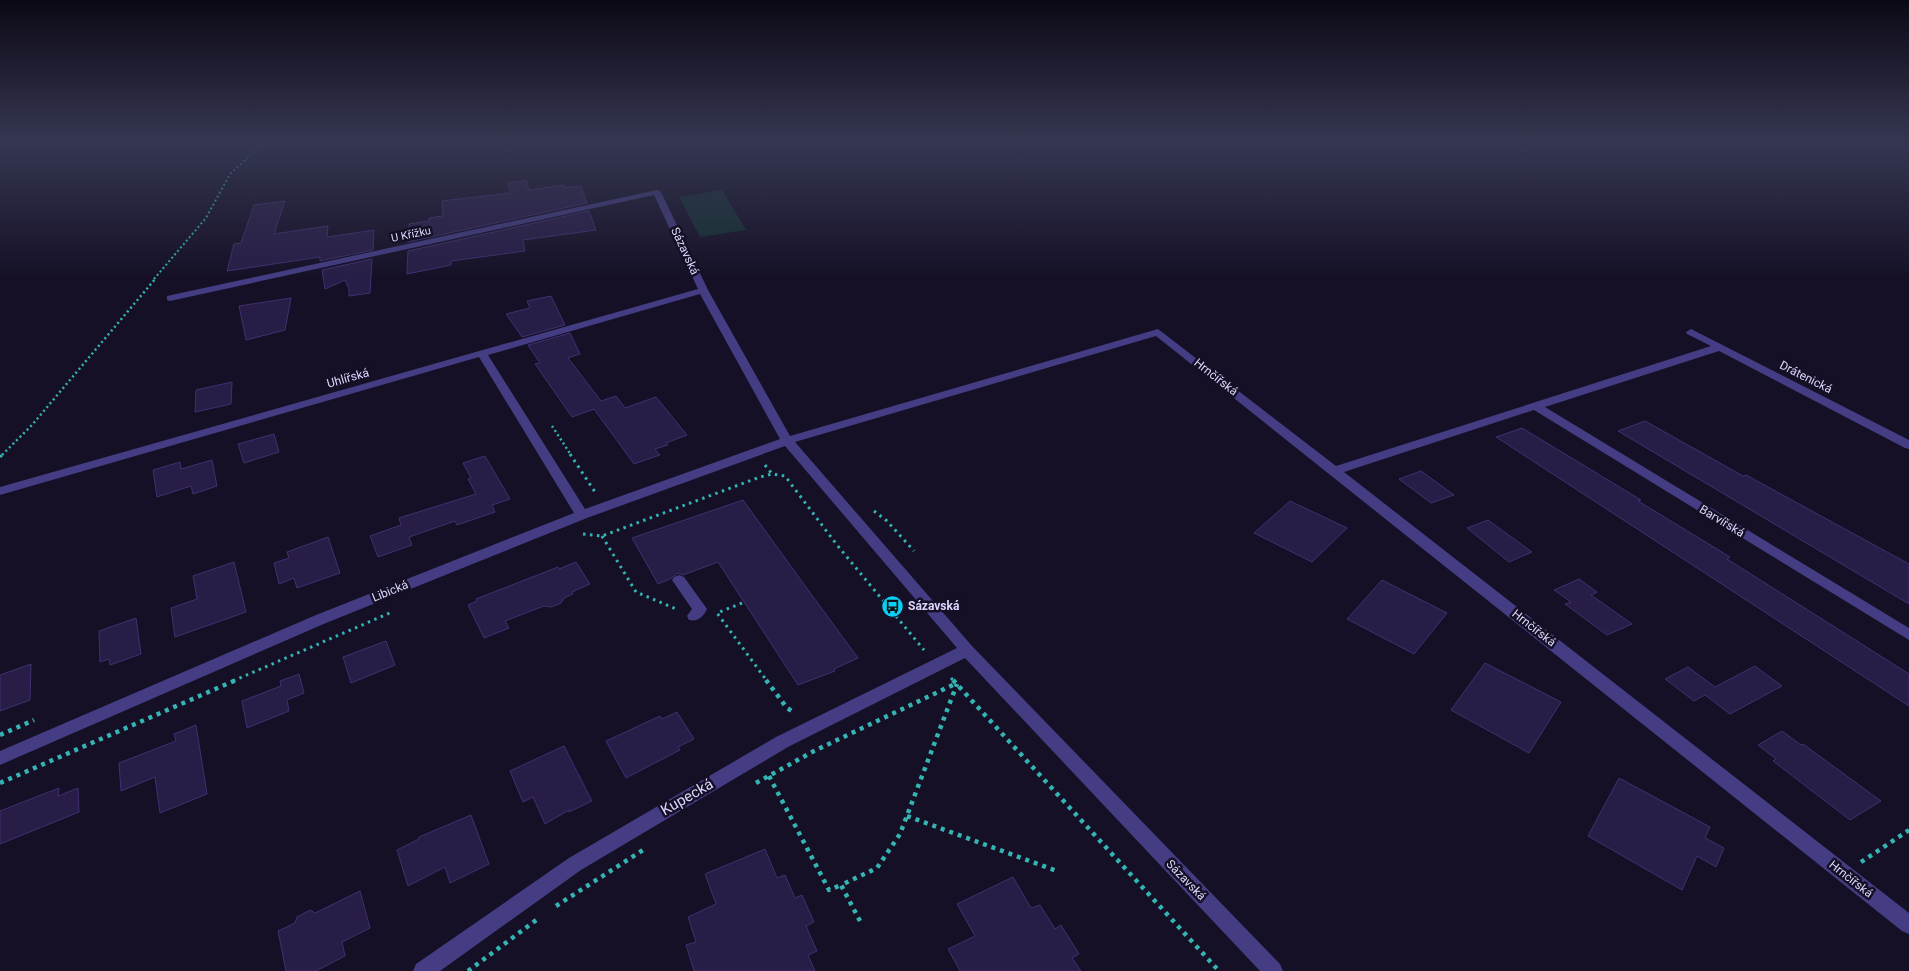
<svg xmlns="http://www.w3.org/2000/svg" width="1909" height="971" font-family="Roboto,sans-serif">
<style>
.green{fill:#142f30}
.building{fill:#281d46;stroke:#413071}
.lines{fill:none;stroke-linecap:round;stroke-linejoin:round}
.path-far3{stroke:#35b4b4;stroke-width:2;stroke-dasharray:2 2.5;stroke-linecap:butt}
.path-far2{stroke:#35b4b4;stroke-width:2.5;stroke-dasharray:2 3;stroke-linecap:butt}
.path-far1{stroke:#35b4b4;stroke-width:3;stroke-dasharray:2.5 4.5;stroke-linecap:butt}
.path{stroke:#35b4b4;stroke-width:4.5;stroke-dasharray:4 5;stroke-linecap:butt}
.service{fill:#443d83;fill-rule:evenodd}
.minor{fill:#443d83;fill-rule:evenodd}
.labels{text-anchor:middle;stroke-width:5;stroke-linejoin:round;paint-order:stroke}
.far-street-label{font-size:11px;fill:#ded7fd;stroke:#151026}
.street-label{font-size:12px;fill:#ded7fd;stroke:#151026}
.poi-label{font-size:12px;font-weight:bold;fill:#ded7fd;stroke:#151026;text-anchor:start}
.near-street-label{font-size:15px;fill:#ded7fd;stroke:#151026}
</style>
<rect width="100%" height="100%" fill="#151026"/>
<path class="green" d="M 722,190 L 746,230 L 700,237 L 679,197 Z"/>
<path class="building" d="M 526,180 L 529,190 L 564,185 L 565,188 L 581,186 L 587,203 L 408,242 L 409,224 L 429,221 L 429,218 L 443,216 L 442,201 L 510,193 L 508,183 Z
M 285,201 L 274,234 L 328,226 L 327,237 L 374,230 L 373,250 L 320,261 L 320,257 L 227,271 L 234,244 L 241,243 L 254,205 Z
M 589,211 L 596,230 L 523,240 L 525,251 L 451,261 L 451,265 L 407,274 L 408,251 Z
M 372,259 L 370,293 L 349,296 L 349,289 L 345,280 L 325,289 L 322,270 Z
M 551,296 L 565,325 L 522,337 L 506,314 L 530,308 L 527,301 Z
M 291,298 L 285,330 L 246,340 L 239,306 Z
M 570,333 L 580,354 L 568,358 L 601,401 L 616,396 L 625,408 L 656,397 L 687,435 L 666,443 L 668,445 L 655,449 L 660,455 L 634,464 L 594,409 L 572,417 L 535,364 L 540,363 L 528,345 Z
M 232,382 L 231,404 L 195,412 L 196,390 Z
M 1645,421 L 1727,467 L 1743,476 L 1746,475 L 1909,564 L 1909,604 L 1618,431 Z
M 1522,428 L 1641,500 L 1638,501 L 1730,557 L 1727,559 L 1909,674 L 1909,706 L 1496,437 Z
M 274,434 L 279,452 L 244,463 L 238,444 Z
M 485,456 L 510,499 L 492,505 L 495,512 L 457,525 L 455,521 L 409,537 L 412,545 L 378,557 L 370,536 L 401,525 L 399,518 L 476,494 L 468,479 L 471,478 L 463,463 Z
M 212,460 L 217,486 L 193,494 L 191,486 L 157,497 L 153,470 L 180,462 L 181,469 Z
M 1421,471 L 1454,495 L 1431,503 L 1399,479 Z
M 743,500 L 803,583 L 858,658 L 834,669 L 835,671 L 798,685 L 718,562 L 683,575 L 678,573 L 670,579 L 658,584 L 632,538 Z
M 1290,501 L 1347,528 L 1312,562 L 1254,533 Z
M 1488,520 L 1532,552 L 1509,562 L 1467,528 Z
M 328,537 L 340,573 L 297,588 L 294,578 L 279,584 L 274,563 L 289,558 L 287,552 Z
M 234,562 L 246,612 L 175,637 L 171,608 L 197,599 L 193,576 Z
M 576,562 L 590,584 L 572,592 L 573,594 L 564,598 L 561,603 L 552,607 L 544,606 L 505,621 L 509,628 L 484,638 L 468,605 L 477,601 L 476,599 L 558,567 L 559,569 Z
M 1579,579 L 1597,592 L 1591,595 L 1632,624 L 1607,635 L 1565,604 L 1571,602 L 1554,590 Z
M 1382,580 L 1447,613 L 1414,654 L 1347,619 Z
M 136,618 L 141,654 L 110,665 L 109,659 L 100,662 L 99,631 Z
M 386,641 L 395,665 L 351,683 L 343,657 Z
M 1485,663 L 1561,702 L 1529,753 L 1451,710 Z
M 31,664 L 30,700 L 0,711 L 0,675 Z
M 1755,666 L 1782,686 L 1730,714 L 1705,695 L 1694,701 L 1665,679 L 1688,667 L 1715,687 Z
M 299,674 L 304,693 L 287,700 L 289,711 L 247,728 L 242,701 L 281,686 L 280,681 Z
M 677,712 L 694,739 L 678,747 L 680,750 L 626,778 L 606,741 L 660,716 L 662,719 Z
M 196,725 L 207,794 L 160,813 L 155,777 L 121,791 L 119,763 L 176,741 L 174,734 Z
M 1782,731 L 1801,745 L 1803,744 L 1881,801 L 1850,820 L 1773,761 L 1776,759 L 1758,745 Z
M 564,746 L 592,801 L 569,812 L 569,810 L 545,824 L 533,797 L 523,802 L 510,771 Z
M 1619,778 L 1710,827 L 1705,838 L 1724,848 L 1716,867 L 1697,856 L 1682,890 L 1588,836 Z
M 59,788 L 58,796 L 78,788 L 79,812 L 0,844 L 0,811 Z
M 471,815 L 489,864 L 450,883 L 445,867 L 408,886 L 397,850 L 419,839 L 419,837 Z
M 765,849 L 777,878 L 785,875 L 795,898 L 802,895 L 814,922 L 806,926 L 817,951 L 808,955 L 815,971 L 694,971 L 686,945 L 696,942 L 688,917 L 716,904 L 705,874 Z
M 1013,877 L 1031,908 L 1040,905 L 1055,929 L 1061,925 L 1079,954 L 1072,958 L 1081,971 L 960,971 L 948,949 L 975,936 L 957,904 Z
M 360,891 L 370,928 L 342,942 L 345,956 L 316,971 L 286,971 L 278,931 L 295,923 L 297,917 L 310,910 L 315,913 Z"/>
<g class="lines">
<path class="path-far3" d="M 154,279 L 206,218 L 230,174 L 265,142"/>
<path class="path-far2" d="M 552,426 L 571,455
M 2,455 L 32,425 L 156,278"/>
<path class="path-far1" d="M 570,454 L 595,492
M 0,457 L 3,454
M 765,465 L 772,474
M 874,511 L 887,521 L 914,551
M 583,534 L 602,536 L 760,477 L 772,474 L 785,476 L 837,545 L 924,650
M 602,536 L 636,592 L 676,609
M 742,603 L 717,613 L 767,681
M 951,678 L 954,681
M 233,681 L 392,612"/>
<path class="path" d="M 766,680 L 787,708 L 795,713
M 953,680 L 1219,971
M 0,735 L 34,720
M 769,776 L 829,890 L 841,885
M 0,783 L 236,680
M 756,783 L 814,751 L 957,683
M 907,816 L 1057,871
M 1861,862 L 1909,830
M 556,906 L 643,850
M 860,921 L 841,885 L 877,868 L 900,834 L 957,684
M 468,971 L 539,918"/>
<path class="service" d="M 679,575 L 684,577 L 707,609 C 703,617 698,622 689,620 L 687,616 L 692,609 L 672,580 L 674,577 Z"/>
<path class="minor" d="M 657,190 L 661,192 L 708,290 L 790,436 L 1158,329 L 1336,466 L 1711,346 L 1687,334 L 1686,332 L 1691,329 L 1909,440 L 1909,449 L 1905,448 L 1719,351 L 1545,407 L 1909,628 L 1909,640 L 1534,410 L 1344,472 L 1909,913 L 1909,934 L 1902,931 L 1156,336 L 795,442 L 972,646 L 1280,964 L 1283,971 L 1260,971 L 965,658 L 788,747 L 581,870 L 440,971 L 413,971 L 416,964 L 569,858 L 776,737 L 957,648 L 785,446 L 587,518 L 326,623 L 0,765 L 0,751 L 316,615 L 574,513 L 479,357 L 0,495 L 0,487 L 698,289 L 654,195 L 170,301 L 167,300 L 167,296 ZM 700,294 L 780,439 L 585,509 L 488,355 Z"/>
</g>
<linearGradient id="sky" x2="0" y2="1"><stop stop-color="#0c0915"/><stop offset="0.51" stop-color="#353752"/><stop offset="1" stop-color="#353752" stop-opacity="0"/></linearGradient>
<rect width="1909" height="278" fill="url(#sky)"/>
<defs>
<symbol id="bus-disc" viewBox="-11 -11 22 22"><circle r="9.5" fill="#0bd0f5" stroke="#151026"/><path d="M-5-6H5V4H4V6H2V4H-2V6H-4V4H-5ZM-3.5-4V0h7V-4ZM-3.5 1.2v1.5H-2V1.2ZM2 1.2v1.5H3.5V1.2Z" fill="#111"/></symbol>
</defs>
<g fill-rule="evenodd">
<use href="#bus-disc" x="880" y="594" width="25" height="25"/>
</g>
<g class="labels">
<g class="far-street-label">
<text transform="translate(411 234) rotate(-12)" y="4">U Křížku</text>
</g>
<g class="street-label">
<text transform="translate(685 251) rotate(65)" y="4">Sázavská</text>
<text transform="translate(1216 377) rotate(38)" y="4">Hrnčířská</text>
<text transform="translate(1806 377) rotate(27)" y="4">Drátenická</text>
<text transform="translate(348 378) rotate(-16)" y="4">Uhlířská</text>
<text transform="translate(1722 521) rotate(31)" y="4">Barvířská</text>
<text transform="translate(390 591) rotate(-22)" y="4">Libická</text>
<text transform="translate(1534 628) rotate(38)" y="4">Hrnčířská</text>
<text transform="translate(1851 879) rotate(38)" y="4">Hrnčířská</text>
<text transform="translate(1186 880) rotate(46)" y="4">Sázavská</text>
</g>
<g class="poi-label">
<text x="908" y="610">Sázavská</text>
</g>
<g class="near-street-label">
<text transform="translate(687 797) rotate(-30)" y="5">Kupecká</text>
</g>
</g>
</svg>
